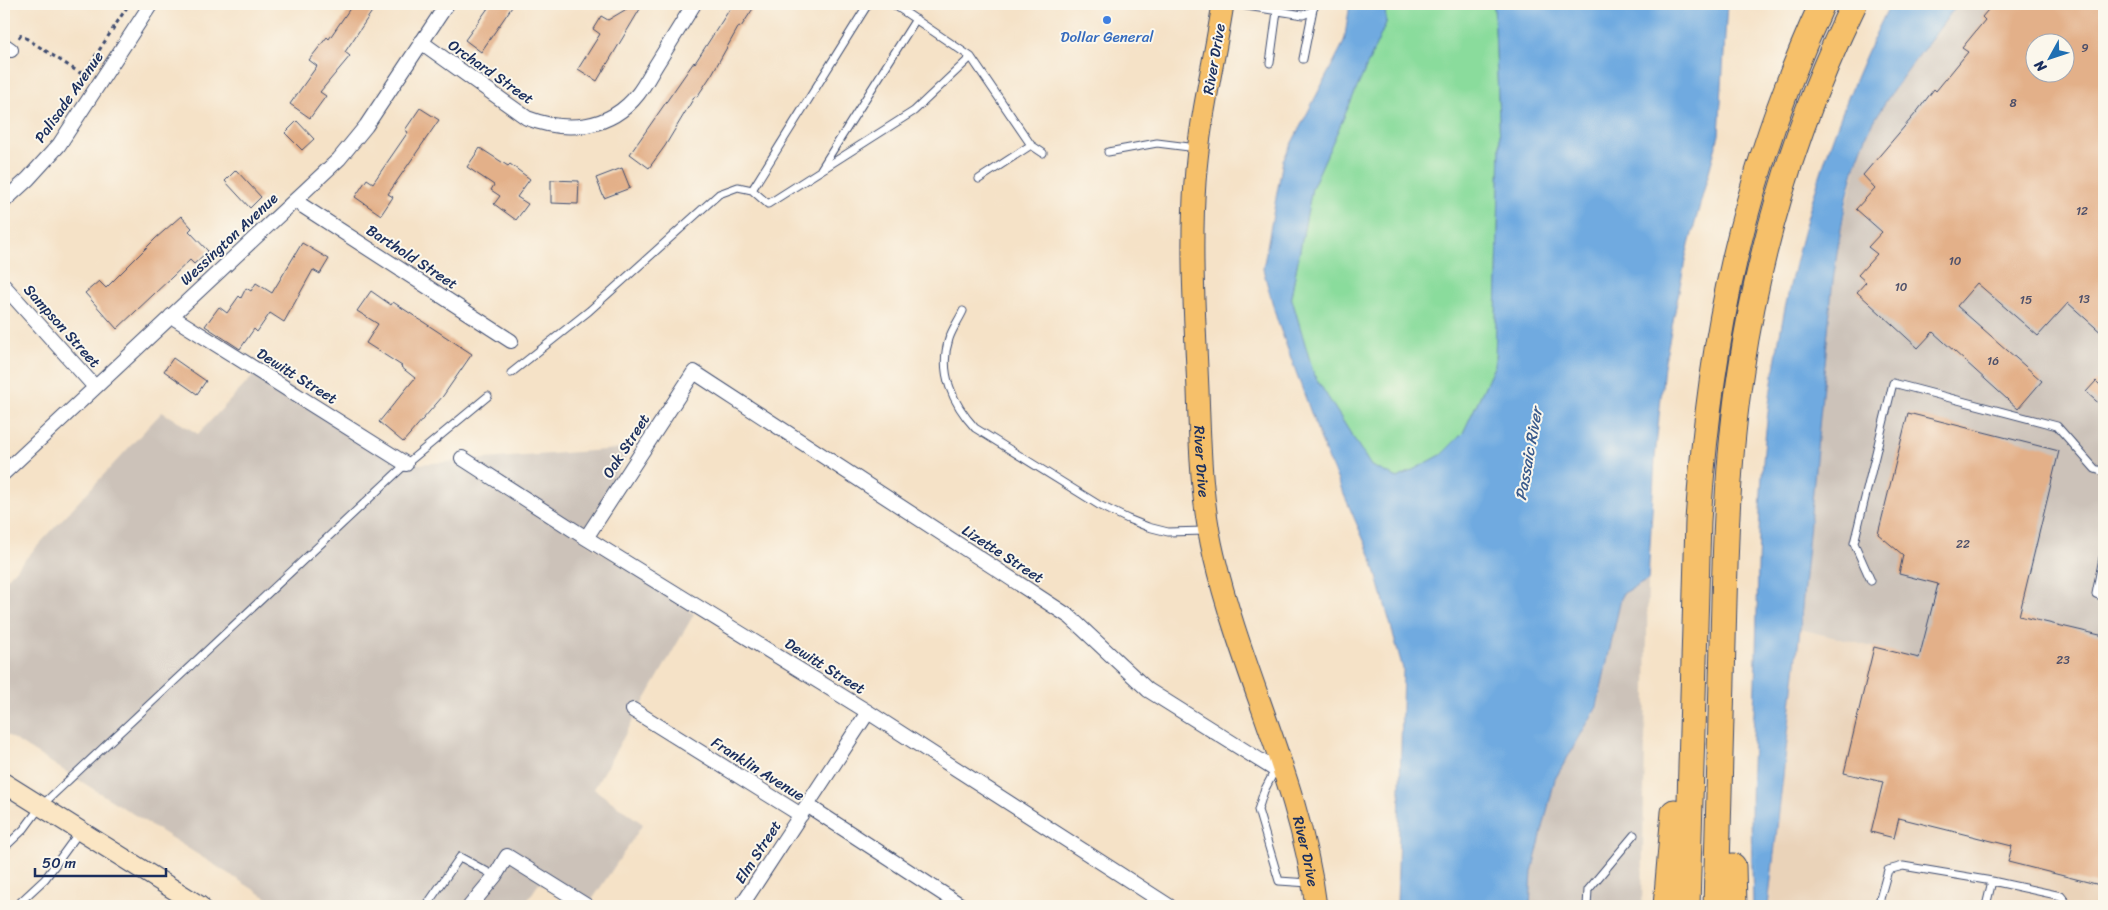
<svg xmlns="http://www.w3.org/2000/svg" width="2108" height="910" font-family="Sriracha,sans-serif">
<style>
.built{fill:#ead3b9}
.industrial{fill:#ccc2b9;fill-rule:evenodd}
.green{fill:#8adc9c;stroke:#52867d}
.water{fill:#70aae0;stroke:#466c9f}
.building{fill:#e3b089;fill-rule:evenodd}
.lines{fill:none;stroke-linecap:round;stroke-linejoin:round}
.lane-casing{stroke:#3c4a6e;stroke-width:9}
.street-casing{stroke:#3c4a6e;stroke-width:16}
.secondary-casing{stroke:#3c4a6e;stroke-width:21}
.primary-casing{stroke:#3c4a6e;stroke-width:23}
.highway-casing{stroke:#3c4a6e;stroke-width:27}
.path{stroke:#3c4a6e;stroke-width:3;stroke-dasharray:4 4;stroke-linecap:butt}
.lane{stroke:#fff;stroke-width:7}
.street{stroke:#fff;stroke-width:14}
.secondary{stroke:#fbe6c4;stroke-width:19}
.primary{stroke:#f6c06b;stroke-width:21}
.highway{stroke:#f6c06b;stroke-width:25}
.shop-dot{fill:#3f7fe0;stroke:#fbf7ec;stroke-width:2}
.labels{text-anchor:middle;stroke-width:4;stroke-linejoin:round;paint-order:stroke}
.number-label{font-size:12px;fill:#4d4f69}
.shop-label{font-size:15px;fill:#366cbe;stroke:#fbf7ec}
.street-label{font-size:15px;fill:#1b2f5e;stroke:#fbf7ec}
.water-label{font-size:16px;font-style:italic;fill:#395a8c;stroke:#fbf7ec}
</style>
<rect width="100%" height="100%" fill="#fbf7ec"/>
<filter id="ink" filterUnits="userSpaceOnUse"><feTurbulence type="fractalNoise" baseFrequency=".02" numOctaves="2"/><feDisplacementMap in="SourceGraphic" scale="10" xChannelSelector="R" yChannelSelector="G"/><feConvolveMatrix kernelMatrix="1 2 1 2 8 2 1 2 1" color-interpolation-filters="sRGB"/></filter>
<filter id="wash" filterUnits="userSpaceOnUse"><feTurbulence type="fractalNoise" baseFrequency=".0096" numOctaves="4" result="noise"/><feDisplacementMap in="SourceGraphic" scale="20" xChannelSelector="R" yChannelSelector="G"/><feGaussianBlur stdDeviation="1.12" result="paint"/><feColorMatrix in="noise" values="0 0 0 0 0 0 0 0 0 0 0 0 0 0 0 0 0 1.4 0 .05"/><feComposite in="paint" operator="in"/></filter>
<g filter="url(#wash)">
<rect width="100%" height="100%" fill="#f5e2c7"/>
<path class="built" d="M 1800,629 L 2029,686 L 2104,703 L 2104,906 L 1768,906 Z"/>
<path class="industrial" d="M 1957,4 L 2104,4 L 2104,703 L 2029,686 L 1800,629 L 1832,289 L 1839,239 L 1859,155 L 1872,124 L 1891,92 ZM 2036,42 L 2066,42 L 2066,72 L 2036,72 Z
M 260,369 L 419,464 L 631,448 L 580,538 L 694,614 L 594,789 L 643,824 L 588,906 L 539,883 L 524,906 L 280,906 L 4,733 L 4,582 L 162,412 L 198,434 Z
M 1648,580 L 1642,906 L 1530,906 L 1532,872 L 1555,779 L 1598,707 L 1622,594 Z"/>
<path class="green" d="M 1385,4 L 1494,4 L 1500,143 L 1495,365 L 1463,433 L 1441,455 L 1398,478 L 1371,466 L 1314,375 L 1291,296 L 1312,188 L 1386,23 Z"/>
<path class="water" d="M 1350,4 L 1385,4 L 1386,23 L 1312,188 L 1291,296 L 1314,375 L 1371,466 L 1398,478 L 1441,455 L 1463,433 L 1495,365 L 1500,143 L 1494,4 L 1727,4 L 1719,135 L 1686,256 L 1664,366 L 1655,458 L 1648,580 L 1622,594 L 1597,707 L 1555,779 L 1532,872 L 1530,906 L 1397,906 L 1403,669 L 1372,559 L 1325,451 L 1277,320 L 1263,269 L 1283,160 L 1344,42 Z
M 1890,4 L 1957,4 C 1930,44 1896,80 1873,123 C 1848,169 1839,238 1832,289 L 1800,629 L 1768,906 L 1753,906 C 1752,860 1750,814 1752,767 C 1753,730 1755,693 1756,656 C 1758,577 1758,498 1767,420 C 1784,275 1825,134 1890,4 Z"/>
<g id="blocks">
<path class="building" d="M 353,4 L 377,4 L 345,52 L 350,56 L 320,92 L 326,96 L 310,118 L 290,104 L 317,66 L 309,60 L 327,37 L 329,39 Z
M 491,4 L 514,4 L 481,52 L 465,40 Z
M 635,4 L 643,4 L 597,81 L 578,69 L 600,34 L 593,29 L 601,16 L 608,20 Z
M 733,4 L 756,4 L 741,27 L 739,26 L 712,74 L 697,97 L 695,96 L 665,146 L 649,168 L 630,154 L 694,62 L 695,63 Z
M 1993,4 L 2104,4 L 2104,335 L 2068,303 L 2038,336 L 1977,283 L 1957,306 L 2042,381 L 2018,409 L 1933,332 L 1918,348 L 1857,292 L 1866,282 L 1858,275 L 1877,254 L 1868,247 L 1882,232 L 1856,209 L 1875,188 L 1863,175 L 1916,113 L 1934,89 L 1936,91 L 1968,52 L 1962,48 L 1985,20 L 1982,17 ZM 2036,42 L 2066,42 L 2066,72 L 2036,72 Z
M 420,108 L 439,120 L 388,194 L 393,197 L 381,215 L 355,197 L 367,179 L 373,183 L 408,132 L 405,130 Z
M 297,121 L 314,139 L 302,150 L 285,133 Z
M 480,148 L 508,166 L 510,164 L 530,179 L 517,197 L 528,204 L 516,220 L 494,204 L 500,196 L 491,190 L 494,185 L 467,167 Z
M 622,168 L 630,188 L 604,198 L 596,178 Z
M 236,170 L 261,197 L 250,208 L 225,181 Z
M 551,180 L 579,181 L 578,204 L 551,203 Z
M 181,216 L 192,228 L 189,231 L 208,251 L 194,264 L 190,260 L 117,329 L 85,293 L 99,281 L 106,288 L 156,238 Z
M 302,243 L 329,259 L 320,274 L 313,270 L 284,322 L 270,313 L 257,332 L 254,329 L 240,349 L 205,326 L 219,307 L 227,313 L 239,296 L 241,298 L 246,288 L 251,291 L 256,283 L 272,293 Z
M 371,291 L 391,305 L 393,302 L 472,354 L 443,396 L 403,442 L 379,422 L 415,378 L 401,367 L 402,366 L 366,343 L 378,324 L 357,311 Z
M 173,358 L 206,381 L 197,394 L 164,371 Z
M 2096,381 L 2104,389 L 2104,408 L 2086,392 Z
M 1908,413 L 2059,451 L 2019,616 L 2104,636 L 2104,886 L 2008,862 L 2012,846 L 1899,818 L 1894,838 L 1871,832 L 1883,782 L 1844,773 L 1874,647 L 1919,658 L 1938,584 L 1899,574 L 1903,555 L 1878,534 Z"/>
</g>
</g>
<g filter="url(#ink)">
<use href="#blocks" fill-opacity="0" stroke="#3c4a6e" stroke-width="1"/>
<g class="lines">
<defs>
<path id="lane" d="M 868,4 L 752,190 L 768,204 L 914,111 L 971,57 L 1031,145 L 1043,153
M 893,4 L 971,57
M 1234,4 L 1303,15 L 1312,11 L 1316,4
M 1303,59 L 1313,9
M 1270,63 L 1278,4
M 1108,152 L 1157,143 L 1197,148
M 821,169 L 916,19
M 979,179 L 1031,145
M 963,311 C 959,320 952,329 949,339 C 938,372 953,404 975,428 L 1099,505 L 1128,519 L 1148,527 L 1168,532 L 1205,531
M 511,373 L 589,311 L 719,194 L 738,187 L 752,190
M 2104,553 L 2096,594 L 2104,597
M 1871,581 L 1854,543 L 1893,383 L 2057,426 L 2095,469 L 2104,472
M 1275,770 L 1264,791 L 1258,810 L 1279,881 L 1309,883
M 4,848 L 24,829 L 41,806 L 406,464 L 488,396
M 16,906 L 45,879 L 80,831
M 426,906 L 460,857 L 495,876
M 1587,906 L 1588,890 L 1634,835
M 1878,906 L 1888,870 L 1903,866 L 1992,881 L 2061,896 L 2069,906
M 1986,906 L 1992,881"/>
<path id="street" d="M 421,42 L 527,118 C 566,133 610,130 638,94 C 645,85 651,73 658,62 C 670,43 682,23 694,4
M 4,45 L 11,50
M 4,201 L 28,179 L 59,145 L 151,4
M 295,201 L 511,341
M 4,286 L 95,387
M 171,316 L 406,464
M 462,458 L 586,538 L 868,712 L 1169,906
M 4,473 L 339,159 L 366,126 L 447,4
M 586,538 L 694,372 L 1070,617 L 1148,690 L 1285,776
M 633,710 L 801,815
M 807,805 L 962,906
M 470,906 L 495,876 L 507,856 L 587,906
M 741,906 L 868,712"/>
<path id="secondary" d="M 4,783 L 200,906"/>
<g id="primary">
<path id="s1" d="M 1223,4 C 1214,63 1199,122 1195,182 C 1190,251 1195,321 1198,390 C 1200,446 1201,502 1214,556 C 1242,675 1301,785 1316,906"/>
</g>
<path id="highway" d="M 1733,866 L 1734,906
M 1666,906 L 1674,812
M 1687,906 L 1698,521 C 1710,335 1744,174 1822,4
M 1716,906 C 1718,818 1720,730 1723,642 C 1725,551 1727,460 1741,370 C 1760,243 1798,119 1854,4"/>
</defs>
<use href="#lane" class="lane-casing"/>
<use href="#street" class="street-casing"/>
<use href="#secondary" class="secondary-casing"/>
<use href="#primary" class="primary-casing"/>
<use href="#highway" class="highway-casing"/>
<path class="path" d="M 19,38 L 21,35 L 80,73 L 87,69 L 129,4"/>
<use href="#lane" class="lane"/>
<use href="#street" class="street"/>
<use href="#secondary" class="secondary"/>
<use href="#primary" class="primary"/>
<use href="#highway" class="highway"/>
</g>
</g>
<circle class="shop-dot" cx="1107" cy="20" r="5"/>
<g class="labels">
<g class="number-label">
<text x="2085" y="52">9</text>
<text x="2013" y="107">8</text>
<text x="2082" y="215">12</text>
<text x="1955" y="265">10</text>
<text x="1901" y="291">10</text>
<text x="2084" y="303">13</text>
<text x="2026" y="304">15</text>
<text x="1993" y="365">16</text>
<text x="1963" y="548">22</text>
<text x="2063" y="664">23</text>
</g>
<g class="shop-label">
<text x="1107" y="42">Dollar General</text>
</g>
<g class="street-label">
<text transform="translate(1214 59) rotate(-80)" y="5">River Drive</text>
<text transform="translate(491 72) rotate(35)" y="5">Orchard Street</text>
<text transform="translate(69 97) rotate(-55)" y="5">Palisade Avenue</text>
<text transform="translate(229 239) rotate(-43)" y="5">Wessington Avenue</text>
<text transform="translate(412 257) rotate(33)" y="5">Barthold Street</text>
<text transform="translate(62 326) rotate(48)" y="5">Sampson Street</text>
<text transform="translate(297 376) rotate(32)" y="5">Dewitt Street</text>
<text transform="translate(626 446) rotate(-57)" y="5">Oak Street</text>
<text dy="5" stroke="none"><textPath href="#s1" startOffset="460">River Drive</textPath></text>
<text transform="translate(1003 554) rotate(33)" y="5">Lizette Street</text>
<text transform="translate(825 666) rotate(32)" y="5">Dewitt Street</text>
<text transform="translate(758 769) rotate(32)" y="5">Franklin Avenue</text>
<text transform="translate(758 852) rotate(-57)" y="5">Elm Street</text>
<text dy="5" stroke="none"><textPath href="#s1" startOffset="865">River Drive</textPath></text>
</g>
<g class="water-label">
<text transform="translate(1528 454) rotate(-80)" y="6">Passaic River</text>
</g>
</g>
<rect width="2108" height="910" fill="none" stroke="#fbf7ec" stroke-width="20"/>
<g transform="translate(2050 58) rotate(230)"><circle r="24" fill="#fbf7ec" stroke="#a1a7b3"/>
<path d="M0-4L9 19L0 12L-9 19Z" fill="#1f6fb2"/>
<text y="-8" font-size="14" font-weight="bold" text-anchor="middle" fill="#1b2f5e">N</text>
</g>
<path d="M35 868v8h131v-8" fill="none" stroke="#1b2f5e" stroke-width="2.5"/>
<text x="42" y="868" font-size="15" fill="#1b2f5e" stroke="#fbf7ec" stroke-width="4" paint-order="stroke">50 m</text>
</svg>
